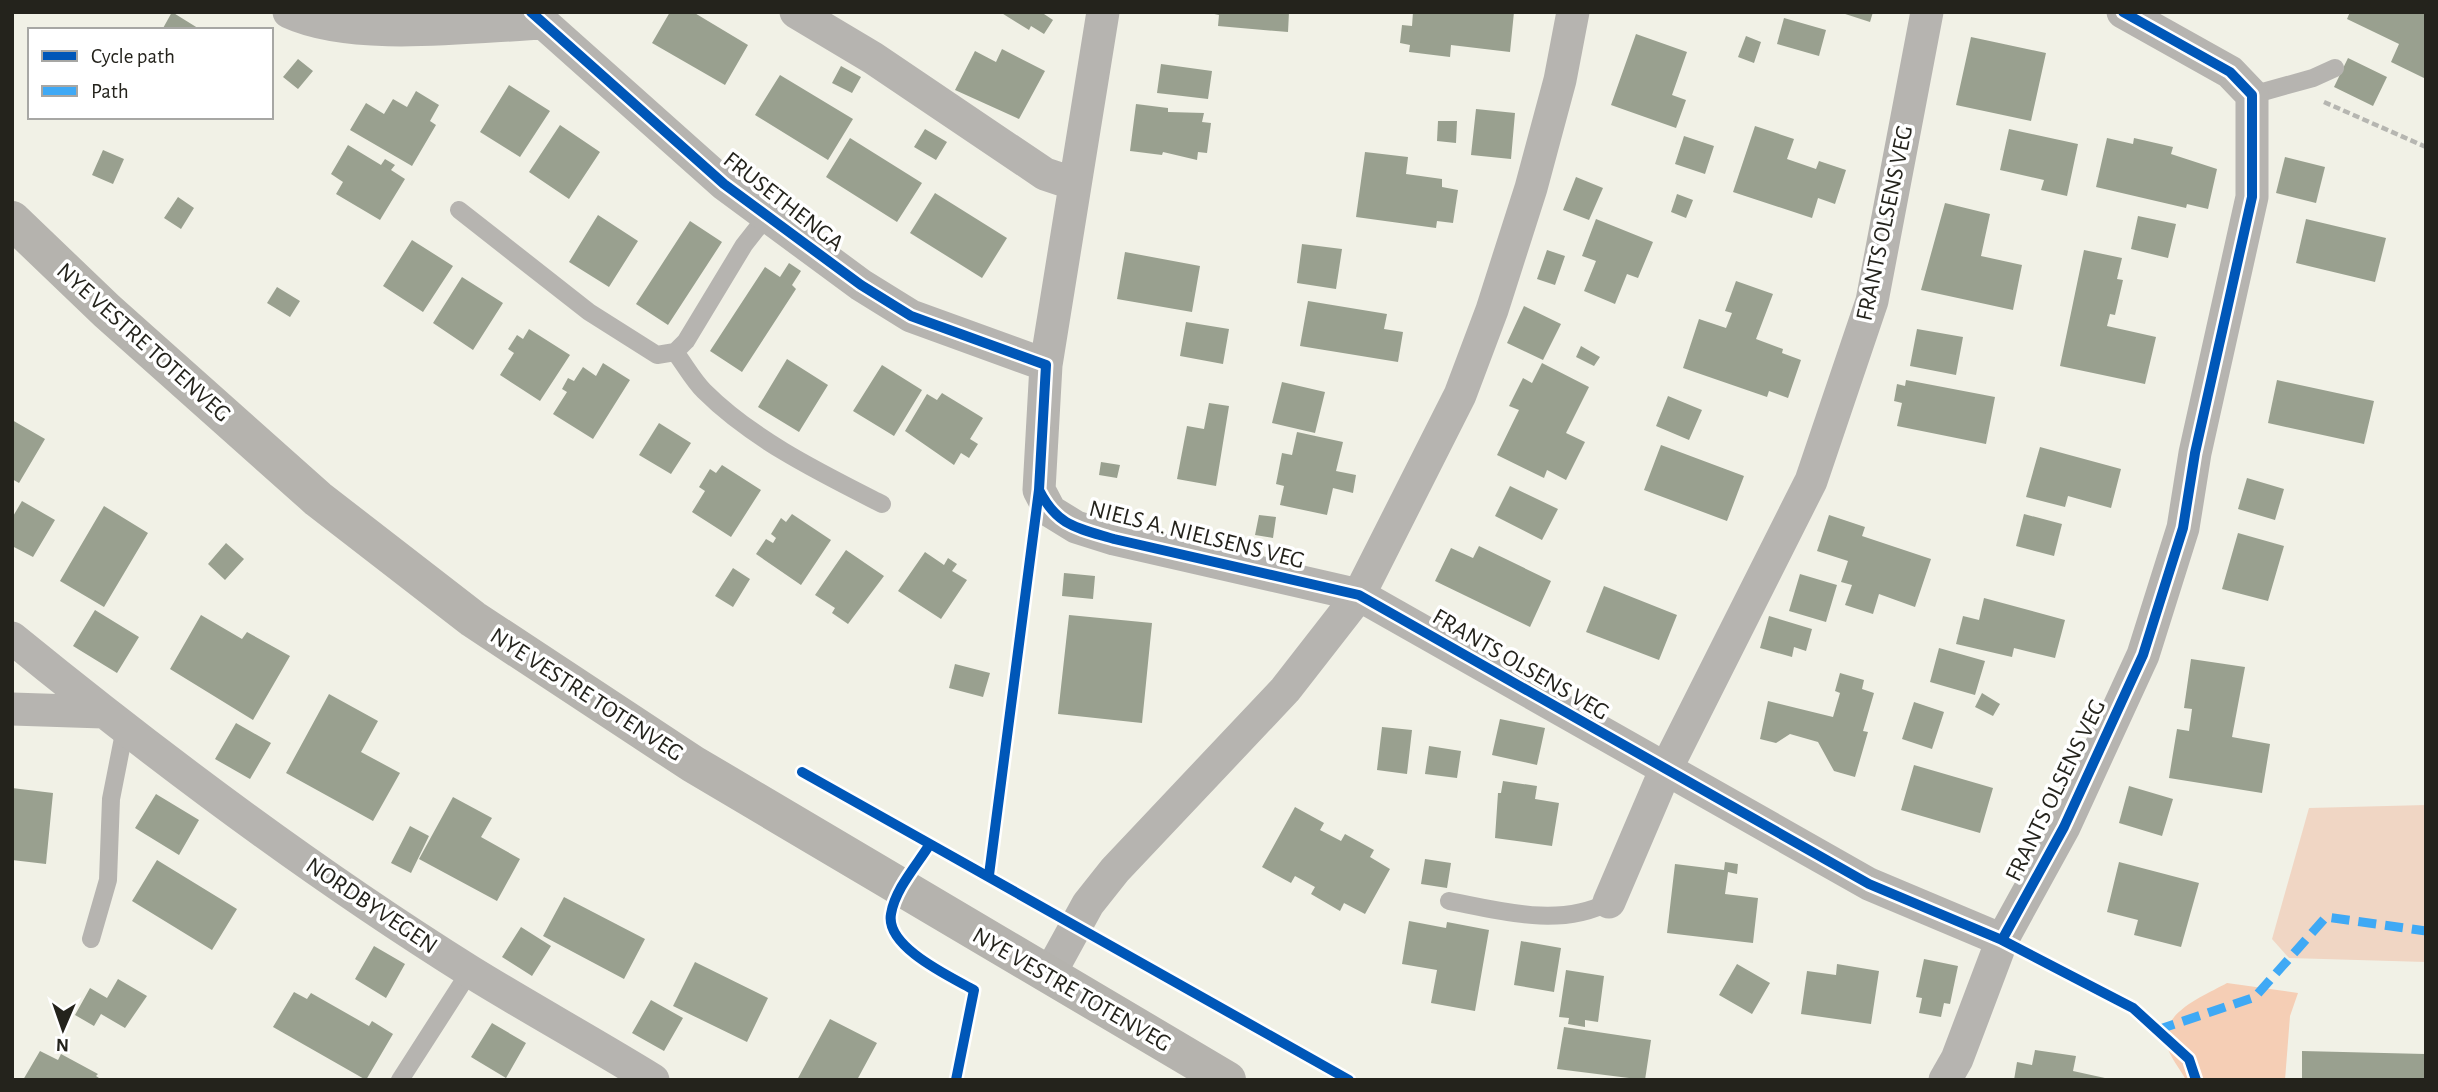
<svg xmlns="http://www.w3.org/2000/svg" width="2438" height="1092" font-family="'Alegreya Sans',sans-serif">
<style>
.green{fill:#f0d6c4}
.forest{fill:#f5ceb5}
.building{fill:#99a08f}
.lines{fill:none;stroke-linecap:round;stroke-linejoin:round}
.path{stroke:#b6b6b1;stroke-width:4.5;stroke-dasharray:7 3.5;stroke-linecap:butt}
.service{stroke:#b6b4b0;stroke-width:18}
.minor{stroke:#b6b4b0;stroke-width:33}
.secondary{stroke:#b5b3ae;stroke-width:38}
.quiet{stroke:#3fa9f5;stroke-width:9;stroke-dasharray:18 9;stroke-linecap:butt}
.cycleway-casing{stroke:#fff;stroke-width:15}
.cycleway{stroke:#0057b8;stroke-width:10}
.labels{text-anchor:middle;stroke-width:7;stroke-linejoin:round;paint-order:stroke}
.street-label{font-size:24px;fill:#24231c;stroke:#fff}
</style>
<rect width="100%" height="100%" fill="#f1f1e6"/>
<path class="green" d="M 2426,805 L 2426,962 L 2289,958 L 2272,939 L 2309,808 Z"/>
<path class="forest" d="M 2227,983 L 2298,993 L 2290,1016 L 2285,1080 L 2186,1080 C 2180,1069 2170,1057 2167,1046 C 2158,1013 2204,996 2227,983 Z"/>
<path class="building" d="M 172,12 L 201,30 L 162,30 Z
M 670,12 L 693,12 L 748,45 L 725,85 L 652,43 Z
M 1000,12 L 1041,12 L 1053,20 L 1044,34 L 1031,26 L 1029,30 Z
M 1205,12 L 1289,12 L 1288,32 L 1218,26 L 1219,15 Z
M 1413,12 L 1514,12 L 1510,52 L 1451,45 L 1450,57 L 1409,52 L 1410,45 L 1400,43 L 1402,25 L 1412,26 Z
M 1839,12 L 1873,12 L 1870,22 Z
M 2350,12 L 2426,14 L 2426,79 L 2391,62 L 2399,44 L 2347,19 Z
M 1784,18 L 1826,30 L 1819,56 L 1777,44 Z
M 1636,34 L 1687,52 L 1672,95 L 1686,100 L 1676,128 L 1611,105 Z
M 1746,36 L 1761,42 L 1754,63 L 1738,57 Z
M 1971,37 L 2046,53 L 2031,121 L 1956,105 Z
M 1002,49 L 1045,71 L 1019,119 L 955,90 L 975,51 L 996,62 Z
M 2348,58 L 2387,77 L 2373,106 L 2334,87 Z
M 298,59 L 313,71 L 298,89 L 283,77 Z
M 1161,64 L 1212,71 L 1208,99 L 1157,93 Z
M 841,66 L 861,77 L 852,93 L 832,83 Z
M 780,75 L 853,119 L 828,160 L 755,115 Z
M 509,85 L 550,111 L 520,157 L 480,132 Z
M 416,91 L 439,105 L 430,121 L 436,125 L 412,166 L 350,130 L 366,103 L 384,114 L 393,99 L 407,107 Z
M 1136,104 L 1168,108 L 1168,112 L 1204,113 L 1202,122 L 1211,123 L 1207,153 L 1198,152 L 1197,160 L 1163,152 L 1162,155 L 1130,151 Z
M 1476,109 L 1515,113 L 1511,159 L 1471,155 Z
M 1438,121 L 1457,121 L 1456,143 L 1437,141 Z
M 560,125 L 600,152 L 569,199 L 529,172 Z
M 1755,126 L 1794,139 L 1787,159 L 1816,169 L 1819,161 L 1846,170 L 1835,204 L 1818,198 L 1812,218 L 1733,192 Z
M 925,129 L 947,142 L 936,160 L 914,147 Z
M 2009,129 L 2078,144 L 2067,196 L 2041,190 L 2044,180 L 2000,170 Z
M 1684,136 L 1714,146 L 1705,174 L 1675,164 Z
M 850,138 L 922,183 L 897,222 L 826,177 Z
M 2107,138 L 2133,144 L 2134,138 L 2173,147 L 2171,154 L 2217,169 L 2208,209 L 2187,204 L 2186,208 L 2096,187 Z
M 348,145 L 381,165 L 385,159 L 395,165 L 391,170 L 405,179 L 380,220 L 336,194 L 343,182 L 331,174 Z
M 103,150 L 124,159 L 113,184 L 92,175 Z
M 1365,152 L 1408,157 L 1406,174 L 1442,179 L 1442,187 L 1458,190 L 1453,223 L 1437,221 L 1436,228 L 1356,217 Z
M 2285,157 L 2325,167 L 2316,203 L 2276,193 Z
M 1576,177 L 1603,188 L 1589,220 L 1563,210 Z
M 935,193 L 1007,238 L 982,278 L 910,233 Z
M 1677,194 L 1693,200 L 1686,218 L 1671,212 Z
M 178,197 L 194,208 L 181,229 L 164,218 Z
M 1945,203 L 1990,214 L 1981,256 L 2022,265 L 2013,310 L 1921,290 Z
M 598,215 L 638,241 L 609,287 L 569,262 Z
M 2138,216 L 2176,224 L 2168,258 L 2131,249 Z
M 1596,219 L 1653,242 L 1638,278 L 1627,274 L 1615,304 L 1584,291 L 1596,261 L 1582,256 Z
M 2306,219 L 2386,238 L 2375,282 L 2296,263 Z
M 690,221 L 722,242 L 668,325 L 636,304 Z
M 412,240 L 453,266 L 423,312 L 383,286 Z
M 1302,244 L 1342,249 L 1336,289 L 1297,283 Z
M 1547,250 L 1565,256 L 1555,285 L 1537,279 Z
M 2084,250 L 2122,258 L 2117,279 L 2123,280 L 2115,315 L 2110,314 L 2107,326 L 2156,337 L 2145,384 L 2060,366 Z
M 1125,252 L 1200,266 L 1192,312 L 1117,299 Z
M 789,263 L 801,271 L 792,285 L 796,289 L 742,372 L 710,351 L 765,267 L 780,277 Z
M 462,277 L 503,303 L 473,350 L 433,323 Z
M 1736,281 L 1773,294 L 1756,339 L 1783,349 L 1782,353 L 1801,360 L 1788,398 L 1769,391 L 1767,397 L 1683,368 L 1699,319 L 1726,328 L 1732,313 L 1725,311 Z
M 277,287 L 300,301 L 290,317 L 267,303 Z
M 1308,301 L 1387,314 L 1384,329 L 1403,332 L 1398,362 L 1300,346 Z
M 1524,306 L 1561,324 L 1543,360 L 1507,343 Z
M 1186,322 L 1229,329 L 1223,364 L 1180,356 Z
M 529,329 L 570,355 L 540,401 L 500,375 L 514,353 L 508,349 L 517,335 L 523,339 Z
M 1917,329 L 1963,337 L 1956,375 L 1910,366 Z
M 1581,346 L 1600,357 L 1594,366 L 1576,357 Z
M 787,359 L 828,385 L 799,432 L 758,407 Z
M 603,363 L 630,380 L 593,439 L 553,414 L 567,392 L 562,389 L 568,378 L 574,381 L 583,367 L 596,376 Z
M 1542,363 L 1589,387 L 1566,433 L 1585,442 L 1566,480 L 1547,470 L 1544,478 L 1497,455 L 1519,410 L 1509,406 L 1523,378 L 1532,383 Z
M 882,365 L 922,390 L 894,436 L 853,411 Z
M 1906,380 L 1995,397 L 1986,444 L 1897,426 L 1902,403 L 1894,401 L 1897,384 L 1905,386 Z
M 2277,380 L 2374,401 L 2364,444 L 2268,423 Z
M 1282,382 L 1325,392 L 1315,433 L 1272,423 Z
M 942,393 L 983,418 L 970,439 L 978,444 L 969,458 L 961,453 L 954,465 L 905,431 L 927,394 L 937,400 Z
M 1668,396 L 1702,410 L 1689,440 L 1656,426 Z
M 1209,403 L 1229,406 L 1216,486 L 1177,479 L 1187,426 L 1204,429 Z
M 12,420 L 45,439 L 19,483 L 12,479 Z
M 659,423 L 691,443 L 671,474 L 639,455 Z
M 1297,432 L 1343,442 L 1336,471 L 1356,475 L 1353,493 L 1333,488 L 1327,515 L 1280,505 L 1284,486 L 1276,484 L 1282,453 L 1292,455 Z
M 1661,445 L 1744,476 L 1727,521 L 1644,490 Z
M 2040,447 L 2121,469 L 2111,508 L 2068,496 L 2065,507 L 2026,497 Z
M 1101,462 L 1120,465 L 1117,478 L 1099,475 Z
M 722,465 L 761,490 L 731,537 L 692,512 L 705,491 L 699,487 L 710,469 L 716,473 Z
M 2247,478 L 2284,489 L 2275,520 L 2238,509 Z
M 1510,486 L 1558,509 L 1542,540 L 1495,516 Z
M 22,501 L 55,520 L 33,557 L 12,546 L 12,518 Z
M 104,506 L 148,533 L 104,607 L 60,581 Z
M 792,514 L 831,540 L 801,585 L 756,554 L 766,539 L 773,543 L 776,538 L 771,534 L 781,518 L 786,522 Z
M 2024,514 L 2062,524 L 2054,556 L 2016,546 Z
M 1259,515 L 1276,517 L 1273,538 L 1255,535 Z
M 1829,515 L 1865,527 L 1862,536 L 1931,559 L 1915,607 L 1879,594 L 1873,614 L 1845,605 L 1852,585 L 1841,582 L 1848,561 L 1817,551 Z
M 2238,533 L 2284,546 L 2268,601 L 2222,589 Z
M 226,543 L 244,559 L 225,580 L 208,564 Z
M 1479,546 L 1551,581 L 1530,627 L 1435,581 L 1451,548 L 1473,558 Z
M 846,550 L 884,576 L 848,624 L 832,613 L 835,608 L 815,595 Z
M 925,552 L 944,565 L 948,558 L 957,564 L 952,571 L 967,580 L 941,619 L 898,591 Z
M 733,568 L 750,579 L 733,607 L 715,596 Z
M 1064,573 L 1095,576 L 1093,599 L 1062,596 Z
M 1800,574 L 1837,585 L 1826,622 L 1789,611 Z
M 1604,586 L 1677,615 L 1659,660 L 1586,632 Z
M 1984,598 L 2065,620 L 2055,658 L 2014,648 L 2012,657 L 1956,644 L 1963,616 L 1979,620 Z
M 95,610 L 139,637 L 117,673 L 73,646 Z
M 201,615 L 242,639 L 247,632 L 290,656 L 253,720 L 170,669 Z
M 1069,615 L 1152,623 L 1142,723 L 1058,714 Z
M 1769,616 L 1812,629 L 1806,651 L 1794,647 L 1792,657 L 1760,648 Z
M 1939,648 L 1985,661 L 1975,695 L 1930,682 Z
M 2191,659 L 2245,667 L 2232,737 L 2270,744 L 2262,793 L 2169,778 L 2177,729 L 2189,731 L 2192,709 L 2184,708 Z
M 955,664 L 990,673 L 983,697 L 949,688 Z
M 1840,673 L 1864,680 L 1862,689 L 1874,693 L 1863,731 L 1868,732 L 1855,777 L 1834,771 L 1818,742 L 1790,734 L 1776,743 L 1760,739 L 1768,701 L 1833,717 L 1840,693 L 1835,691 Z
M 1982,693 L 2000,704 L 1993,716 L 1975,707 Z
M 329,694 L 378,721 L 361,752 L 400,773 L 373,821 L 286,773 Z
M 1914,702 L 1944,712 L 1932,749 L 1902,739 Z
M 1500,719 L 1545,728 L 1537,765 L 1492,755 Z
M 236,723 L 271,743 L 250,779 L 215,759 Z
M 1382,727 L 1412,730 L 1407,774 L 1377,770 Z
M 1429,746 L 1461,751 L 1457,778 L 1425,774 Z
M 1914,765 L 1993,788 L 1980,833 L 1901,810 Z
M 1503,781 L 1537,786 L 1535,799 L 1559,803 L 1552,846 L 1495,838 L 1498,793 L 1501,793 Z
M 2129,786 L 2173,799 L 2162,836 L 2119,823 Z
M 12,788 L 53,793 L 46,864 L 12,860 Z
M 156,794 L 199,820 L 179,855 L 135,828 Z
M 453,797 L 492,818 L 481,837 L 520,859 L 497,901 L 419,859 Z
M 1295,807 L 1324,823 L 1320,830 L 1341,841 L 1345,834 L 1374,850 L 1370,857 L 1390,869 L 1365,914 L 1344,903 L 1340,911 L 1311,894 L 1315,887 L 1295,876 L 1291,883 L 1262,867 Z
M 410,826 L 429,836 L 411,873 L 391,863 Z
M 1425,859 L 1451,863 L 1447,888 L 1421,884 Z
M 157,860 L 237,909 L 212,950 L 132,901 Z
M 1725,862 L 1738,864 L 1737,874 L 1728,872 L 1725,894 L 1758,898 L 1753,943 L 1667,933 L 1675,864 L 1724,870 Z
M 2119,862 L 2199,883 L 2181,947 L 2134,935 L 2138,920 L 2107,912 Z
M 564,897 L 645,939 L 624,979 L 543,936 Z
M 1409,921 L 1446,928 L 1447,922 L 1489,930 L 1475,1011 L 1431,1003 L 1437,970 L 1402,964 Z
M 521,927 L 551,946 L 532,976 L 502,957 Z
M 1521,941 L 1561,948 L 1554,992 L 1514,985 Z
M 374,946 L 405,964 L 386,998 L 355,979 Z
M 1924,959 L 1958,966 L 1950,1004 L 1944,1003 L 1941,1017 L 1919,1013 L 1922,998 L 1916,997 Z
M 695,962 L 768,998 L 747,1042 L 673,1006 Z
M 1737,964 L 1770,983 L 1752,1014 L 1719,995 Z
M 1837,964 L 1879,971 L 1871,1024 L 1801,1014 L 1807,971 L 1836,975 Z
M 1566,970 L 1604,976 L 1598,1022 L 1585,1020 L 1585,1027 L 1568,1024 L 1569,1018 L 1559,1017 Z
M 118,979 L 147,996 L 125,1028 L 101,1014 L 94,1026 L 75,1015 L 90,988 L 107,998 Z
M 294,992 L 307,999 L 311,993 L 369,1026 L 372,1021 L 393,1034 L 366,1080 L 273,1027 Z
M 651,1000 L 683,1018 L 664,1051 L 632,1033 Z
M 830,1019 L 877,1043 L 857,1080 L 797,1080 Z
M 492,1023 L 526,1043 L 506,1078 L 471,1057 Z
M 1564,1027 L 1651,1040 L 1645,1080 L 1557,1069 Z
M 2035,1050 L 2076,1056 L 2073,1071 L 2114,1080 L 2014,1080 L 2017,1062 L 2032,1065 Z
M 40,1051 L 58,1060 L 61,1054 L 98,1074 L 96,1076 L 102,1080 L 23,1080 Z
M 2302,1051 L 2425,1054 L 2426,1080 L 2302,1080 Z"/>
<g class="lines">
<path class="path" d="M 2324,102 L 2426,147"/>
<path class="service" d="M 2252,95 L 2313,78 L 2335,68
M 459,210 L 589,312 L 657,355 L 675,352 L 686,341 L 744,245 L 766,217
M 675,352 C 685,365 693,380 704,391 C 753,440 821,473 882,504
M 1449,901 C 1501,911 1560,928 1609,902
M 91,939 L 108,880 L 111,799 L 125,728
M 400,1080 L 470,971"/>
<path class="minor" d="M 289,12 C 354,42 473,26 544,23
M 531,12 L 724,184 L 861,285 L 911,316 L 1046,365
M 796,12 L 873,58 L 1045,174 L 1075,184
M 1103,12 L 1046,365 L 1039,490 L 1050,511 L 1076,527 L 1114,539 L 1359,595 L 1869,884 L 2002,940 L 2064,827 L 2143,655 L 2183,528 L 2195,453 L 2252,197 L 2252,95 L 2230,72 L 2123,12
M 12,638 C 158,757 311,872 471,972 C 531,1009 593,1043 653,1080
M 12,709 L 103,712
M 1609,902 L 1665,771 L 1811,481 L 1872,301 L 1927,12
M 1049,975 L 1088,904 L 1115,870 L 1285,690 L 1359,595 L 1460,395 L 1492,310 L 1531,188 L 1560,80 L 1573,12
M 1945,1080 L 1957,1059 L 2002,940"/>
<path class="secondary" d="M 12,220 L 107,311 L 318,499 L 473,619 L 693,764 L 1227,1080"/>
<path class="quiet" d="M 2157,1030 L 2255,997 L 2326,917 L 2426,931"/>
<defs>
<path id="cycleway" d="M 531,12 L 724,184 L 861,285 L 911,316 L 1046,365 L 1039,490 L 989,875
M 1039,490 C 1057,526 1077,528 1114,539 L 1359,595 L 1869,884 L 2002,940 L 2064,827 L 2143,655 L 2183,528 L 2195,453 L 2252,197 L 2252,95 L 2230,72 L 2123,12
M 802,772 L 930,844 C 917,865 895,889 891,914 C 885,947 951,977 974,990 L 956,1080
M 930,844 L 1349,1080
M 2002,940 L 2133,1008 L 2189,1059 L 2196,1080"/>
</defs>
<use href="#cycleway" class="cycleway-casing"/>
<use href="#cycleway" class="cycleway"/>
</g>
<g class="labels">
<g class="street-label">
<text transform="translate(784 201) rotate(38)" y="8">FRUSETHENGA</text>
<text transform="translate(1884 223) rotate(-78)" y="8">FRANTS OLSENS VEG</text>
<text transform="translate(144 342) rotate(42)" y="8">NYE VESTRE TOTENVEG</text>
<text transform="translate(1197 534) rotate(14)" y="8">NIELS A. NIELSENS VEG</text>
<text transform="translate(1521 664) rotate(30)" y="8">FRANTS OLSENS VEG</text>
<text transform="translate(587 694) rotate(33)" y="8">NYE VESTRE TOTENVEG</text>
<text transform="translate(2055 790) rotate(-64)" y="8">FRANTS OLSENS VEG</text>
<text transform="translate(372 905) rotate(34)" y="8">NORDBYVEGEN</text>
<text transform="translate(1072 989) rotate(30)" y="8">NYE VESTRE TOTENVEG</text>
</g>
</g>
<rect width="2438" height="1092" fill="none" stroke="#24231c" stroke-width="28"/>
<rect x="28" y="28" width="245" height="91" fill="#ffffff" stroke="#a7a7a4" stroke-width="2"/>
<rect x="42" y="51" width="35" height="10" fill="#0057b8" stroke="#a7a7a4" stroke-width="2"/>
<text x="91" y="63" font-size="21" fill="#24231c">Cycle path</text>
<rect x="42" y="86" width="35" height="10" fill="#3fa9f5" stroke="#a7a7a4" stroke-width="2"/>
<text x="91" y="98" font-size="21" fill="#24231c">Path</text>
<g transform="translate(63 1029) rotate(182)" stroke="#ffffff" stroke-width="5" paint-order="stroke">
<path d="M0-5L12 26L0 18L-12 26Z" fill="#24231c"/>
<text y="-10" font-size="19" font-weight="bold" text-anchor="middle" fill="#24231c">N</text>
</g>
</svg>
